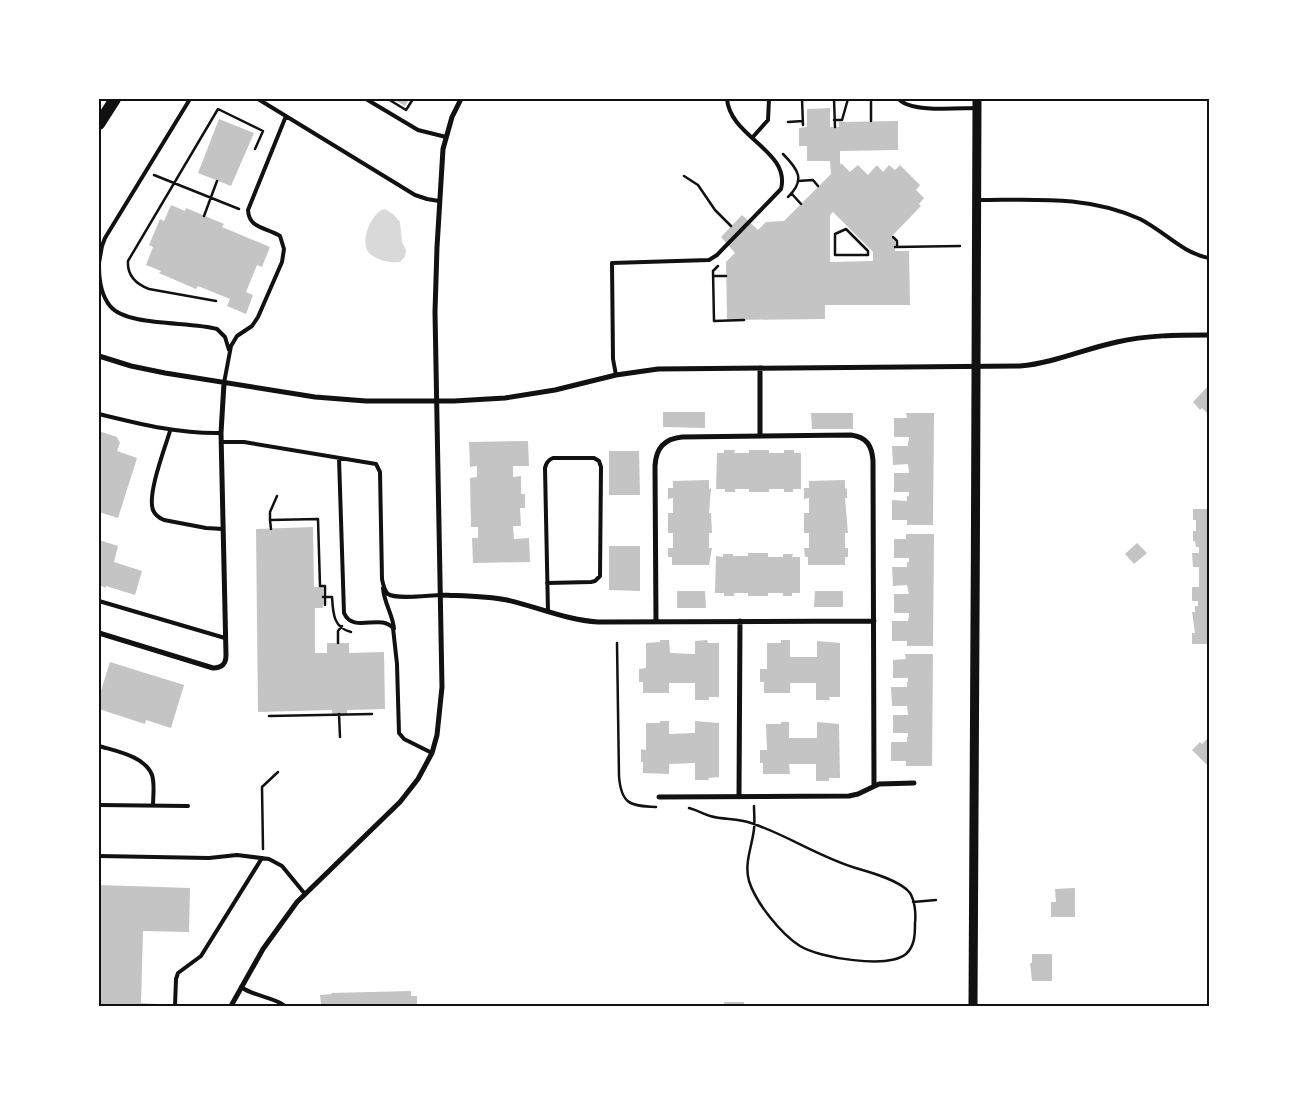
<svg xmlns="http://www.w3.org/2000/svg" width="1308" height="1105" font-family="Figtree,sans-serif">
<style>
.water{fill:#d9d9d9}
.building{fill:#c4c4c4;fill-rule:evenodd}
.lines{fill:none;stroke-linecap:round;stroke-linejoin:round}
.path{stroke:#111;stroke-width:2.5}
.service{stroke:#111;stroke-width:4}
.minor{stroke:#111;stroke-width:5}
.tertiary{stroke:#111;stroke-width:9}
.primary{stroke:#111;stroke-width:12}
.neatline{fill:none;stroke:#111;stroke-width:2}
</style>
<rect width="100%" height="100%" fill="#fff"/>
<path class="water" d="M 385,209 L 393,214 L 400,222 L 402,242 L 406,250 L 405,257 L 400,262 C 391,264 372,259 367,250 C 361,238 372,212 385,209 Z"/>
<path class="building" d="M 393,99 L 409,99 L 405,106 Z
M 830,108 L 830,127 L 839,127 L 839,122 L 898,121 L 898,150 L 840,151 L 840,165 L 841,163 L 850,172 L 858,165 L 868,175 L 877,165 L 883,172 L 889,165 L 895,170 L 900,165 L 920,185 L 916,190 L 924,198 L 919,204 L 921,206 L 891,237 L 895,242 L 895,251 L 909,251 L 910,305 L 825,305 L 825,319 L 727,320 L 726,262 L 735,253 L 721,237 L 742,215 L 758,230 L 766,222 L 784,221 L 831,174 L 830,161 L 807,161 L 807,146 L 799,146 L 799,128 L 807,127 L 807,109 ZM 833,212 L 873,252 L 873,261 L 830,262 L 830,215 Z
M 219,119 L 254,133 L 231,186 L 198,173 Z
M 171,205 L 185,211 L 186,208 L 224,224 L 222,227 L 270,247 L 262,267 L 257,265 L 246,292 L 253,295 L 246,314 L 227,306 L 230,299 L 198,286 L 196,289 L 159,273 L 161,271 L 146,265 L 153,247 L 149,245 L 160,219 L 164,221 Z
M 1209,385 L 1209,415 L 1202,408 L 1200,410 L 1193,402 Z
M 663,412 L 705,412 L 705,428 L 663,427 Z
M 811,413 L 853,413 L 853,429 L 812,429 Z
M 906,413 L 934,413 L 933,525 L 907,525 L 907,520 L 892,520 L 892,500 L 907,501 L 907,496 L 909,496 L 909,492 L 894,492 L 894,473 L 909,473 L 908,464 L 893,465 L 892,446 L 908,446 L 908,441 L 909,441 L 909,437 L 894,437 L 894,418 L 907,418 Z
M 99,431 L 117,437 L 120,443 L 117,451 L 137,458 L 118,518 L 99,512 Z
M 528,441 L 529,466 L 513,466 L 513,477 L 521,476 L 521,494 L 525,494 L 525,508 L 520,508 L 521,526 L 513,526 L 514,539 L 529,538 L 530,562 L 473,563 L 472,538 L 478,538 L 478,527 L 471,527 L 470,478 L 477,477 L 477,466 L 470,467 L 469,442 Z
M 724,450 L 735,450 L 734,453 L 749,453 L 749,450 L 769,450 L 769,453 L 784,453 L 784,450 L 794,450 L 794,453 L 801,453 L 801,489 L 793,489 L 793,492 L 784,492 L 784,489 L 769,489 L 769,492 L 749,492 L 749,489 L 735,489 L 735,492 L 725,492 L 725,489 L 716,489 L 717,453 L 724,453 Z
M 609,451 L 639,451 L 640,495 L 609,495 Z
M 709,480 L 709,489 L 711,488 L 709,513 L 711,513 L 712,533 L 709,533 L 709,548 L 712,548 L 709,565 L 672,565 L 672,557 L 668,557 L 668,548 L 673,548 L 673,533 L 668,533 L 668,513 L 673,513 L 673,498 L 668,499 L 668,488 L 673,488 L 673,481 Z
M 845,480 L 845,488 L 847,489 L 847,498 L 845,498 L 848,533 L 845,533 L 845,548 L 848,548 L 848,557 L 845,557 L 845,565 L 808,565 L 808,557 L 805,557 L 804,548 L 809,548 L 809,533 L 804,533 L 804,513 L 809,513 L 809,498 L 804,499 L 804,488 L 809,488 L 809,481 Z
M 1193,509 L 1209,509 L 1209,644 L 1192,644 L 1192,633 L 1195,633 L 1192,612 L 1195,612 L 1195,606 L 1198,606 L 1198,601 L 1192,601 L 1192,587 L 1199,587 L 1199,567 L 1193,567 L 1192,553 L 1199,553 L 1199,547 L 1196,547 L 1195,541 L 1193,541 L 1193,531 L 1196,531 L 1196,520 L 1193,520 Z
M 313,527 L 314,587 L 323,587 L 323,608 L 315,608 L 315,653 L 327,653 L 327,643 L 349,643 L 349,653 L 384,652 L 385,709 L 347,710 L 347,714 L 332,714 L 332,710 L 258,712 L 256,529 Z
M 906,534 L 934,534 L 933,646 L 907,646 L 907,641 L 892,641 L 892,621 L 908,621 L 909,616 L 909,613 L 894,613 L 894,594 L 909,594 L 907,585 L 893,586 L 892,567 L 907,567 L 907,562 L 909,562 L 909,558 L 894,558 L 894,539 L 906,539 Z
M 99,540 L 118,546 L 114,562 L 142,571 L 135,595 L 106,586 L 106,588 L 99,585 Z
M 1137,543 L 1147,553 L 1134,564 L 1125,554 Z
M 609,546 L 640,546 L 640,591 L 609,590 Z
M 748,553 L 768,553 L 768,557 L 783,557 L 783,554 L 793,554 L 792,557 L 800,557 L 800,593 L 792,593 L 792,596 L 783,596 L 783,593 L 768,593 L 768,596 L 748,596 L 748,593 L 734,593 L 734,596 L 724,596 L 724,593 L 715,593 L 716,556 L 723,557 L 723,554 L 733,554 L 733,556 L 748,556 Z
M 677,591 L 705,591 L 706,608 L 677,608 Z
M 815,591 L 843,591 L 843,607 L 814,607 Z
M 660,640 L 669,640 L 670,653 L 695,654 L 695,641 L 707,640 L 708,643 L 719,643 L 719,697 L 709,697 L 709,700 L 695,700 L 695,683 L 669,683 L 669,693 L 643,693 L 643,682 L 639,682 L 639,669 L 646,668 L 646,643 L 660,642 Z
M 781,640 L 790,640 L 790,657 L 817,657 L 817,641 L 840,643 L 840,697 L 829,697 L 830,700 L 816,700 L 816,683 L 790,683 L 790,693 L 764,693 L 764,682 L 760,682 L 760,669 L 767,669 L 767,643 L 781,643 Z
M 905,654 L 933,654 L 932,766 L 906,766 L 906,761 L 891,761 L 891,742 L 907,742 L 907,737 L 908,737 L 908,733 L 893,733 L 893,715 L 908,715 L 907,706 L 892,706 L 891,687 L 907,687 L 907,682 L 908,682 L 908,678 L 893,678 L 893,660 L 906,659 Z
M 110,662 L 184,685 L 171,728 L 146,720 L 145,724 L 99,709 L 99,697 Z
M 660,721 L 669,721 L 669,734 L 695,733 L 695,721 L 719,723 L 719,777 L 708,778 L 709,780 L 695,780 L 695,763 L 669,764 L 669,774 L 643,773 L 643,762 L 641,762 L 641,749 L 646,750 L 646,723 L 660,723 Z
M 781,722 L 789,722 L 789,738 L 817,738 L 817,722 L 839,724 L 840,778 L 829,778 L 829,781 L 816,781 L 816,764 L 789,764 L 790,774 L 763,774 L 763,763 L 760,763 L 760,750 L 767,750 L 766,724 L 781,724 Z
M 1209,733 L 1209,767 L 1192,750 L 1200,742 L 1202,744 L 1209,737 L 1207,736 Z
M 99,885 L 190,888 L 189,932 L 143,931 L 141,1003 L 157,1004 L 157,1006 L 99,1006 Z
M 1075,888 L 1075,917 L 1051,917 L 1051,902 L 1056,902 L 1055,889 Z
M 1032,954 L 1052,954 L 1052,981 L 1032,981 L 1030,963 L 1032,963 Z
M 411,991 L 411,996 L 417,996 L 417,1006 L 319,1006 L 319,1004 L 321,1004 L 320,995 L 332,994 L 331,993 Z
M 724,1002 L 744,1002 L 744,1006 L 724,1006 Z"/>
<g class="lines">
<path class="path" d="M 388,99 L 406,110 L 413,99
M 802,99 L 803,125
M 834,99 L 835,127
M 834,120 L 842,120 L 848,99
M 871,121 L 871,99
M 788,122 L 803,121
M 783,154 C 798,169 806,180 788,197
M 154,175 L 239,209
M 684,176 L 698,185 L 715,210 L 731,226
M 798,181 L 813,180 L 818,186
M 792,194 L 801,204
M 204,216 L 217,181
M 846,229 L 868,251 L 868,255 L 835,255 L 835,234 Z
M 893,237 L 897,241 L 897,247
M 895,247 L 960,246
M 718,266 L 713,271 L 714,321 L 744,320
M 713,276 L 726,276
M 216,301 L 149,289 C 136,284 127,276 128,261 L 218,109 L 263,131 L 255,149
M 270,520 L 270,512 L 277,496
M 271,529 L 270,520 L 318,519 L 320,586 L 325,586 L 325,605
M 323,597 L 332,597 C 333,612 333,628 351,632
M 338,643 L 338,631 L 342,626
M 617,643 L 619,776 C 621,804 630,806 656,807
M 339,714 L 340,737
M 269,716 L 372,714
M 689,808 C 697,810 703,814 710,816 C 724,820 738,818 751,823 C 788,835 820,858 859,869 C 873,873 901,881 910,893 C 915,901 916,914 915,923 C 915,934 915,946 906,954 C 888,969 819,958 800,946 C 781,934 756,903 749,881 C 744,863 752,847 754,829 C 755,821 754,814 754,806
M 263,849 L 262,787 L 278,772
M 913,902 L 936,900"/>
<path class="service" d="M 258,99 L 415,195 L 427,199 L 439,201
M 366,99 L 418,130 L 446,137
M 899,99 C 910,113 959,108 977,108
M 752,138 L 768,120 L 769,99
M 978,200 C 1034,200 1087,195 1140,219 C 1164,231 1182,253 1209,258
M 99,263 L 102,246 L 105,238 L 190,99
M 99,266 C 99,279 101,295 110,306 C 127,327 191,321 217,329 L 225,337 L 229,350
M 616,375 L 613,359 L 612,263 L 709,260 L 717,255 L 781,189 C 791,151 730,137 727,99
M 224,383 L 231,346 L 237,336 L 252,326 L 258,317 L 282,262 L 284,249 L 280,236 C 266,227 249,229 248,210 L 286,116
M 99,414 C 140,424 179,434 221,433
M 170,431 C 165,448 147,494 153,510 C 155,515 159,518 164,520 L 206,528 L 223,529
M 221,442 L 244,442 L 376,464 L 380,472 L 382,579 C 383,584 384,590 388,594 C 397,600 430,595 442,595
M 339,458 L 344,613 C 353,634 381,613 393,628 L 397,664 L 399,733 L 404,739 L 432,753
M 547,583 L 591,582 L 595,581 L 600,576 L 601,467 L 599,461 L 594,458 L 553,458 C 548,460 546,463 545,468 L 548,612
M 383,588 C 384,603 393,615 394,629
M 99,601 L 225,638
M 99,746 C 115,751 145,756 152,775 C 155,784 153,796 153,806
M 99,805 L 188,806
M 99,856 L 209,858 L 237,855 L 269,859 L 282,866 L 305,894
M 241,987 C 255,997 274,997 285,1006
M 175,1006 L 176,979 L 178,973 L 201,956 L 262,858"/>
<path class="minor" d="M 99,356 L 131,366 L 165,373 L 315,397 L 366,401 L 454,401 L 505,398 L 555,390 L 616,375 L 658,369 L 1020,366 C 1054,363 1084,349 1117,342 C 1147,335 1178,335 1209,335
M 760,436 L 760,368
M 442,595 C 463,596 486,596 507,600 C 538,607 566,620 598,622 L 874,621
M 656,622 L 655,466 C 656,448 664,439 682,437 L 851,435 C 867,437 872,446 873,461 L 874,785
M 99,633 L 213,668 C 222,668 226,664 226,655 L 221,433 L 224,383
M 659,797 L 849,796 L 858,794 L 879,784 L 914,783
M 739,797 L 740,621
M 231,1006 L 263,949 L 297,902 L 400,802 L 418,779 L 432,753 L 437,735 L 442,687 L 435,312 L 437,247 L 443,149 L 452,117 L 461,99"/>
<path class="tertiary" d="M 973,1006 C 973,704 978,401 977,99"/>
<path class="primary" d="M 99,124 L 115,99"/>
</g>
<rect width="1308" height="1105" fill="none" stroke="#ffffff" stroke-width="200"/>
<rect x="100" y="100" width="1108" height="905" class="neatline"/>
</svg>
